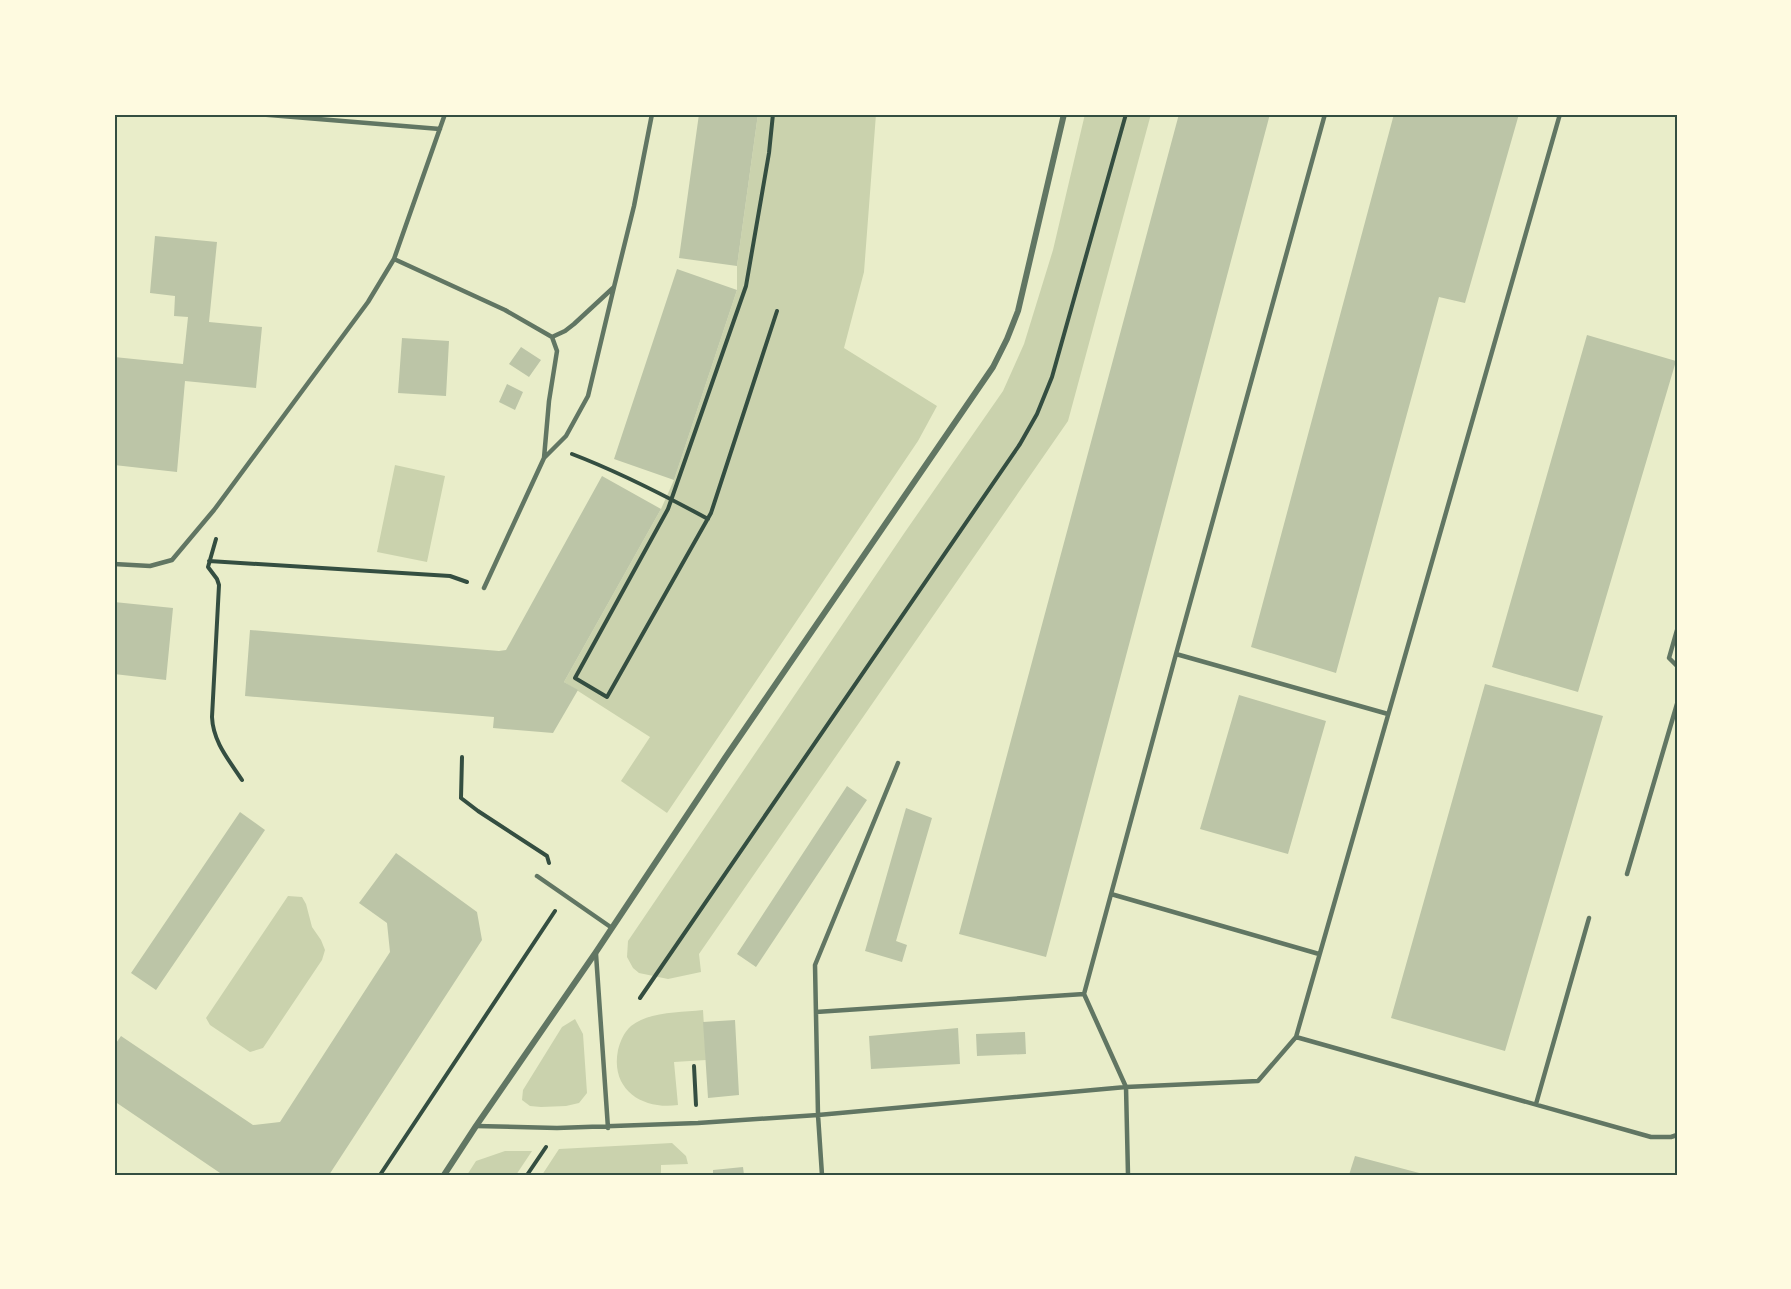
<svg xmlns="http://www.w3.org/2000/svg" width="1791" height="1289" font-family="Quicksand,sans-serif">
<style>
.green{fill:#cad2ad}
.building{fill:#bcc5a7}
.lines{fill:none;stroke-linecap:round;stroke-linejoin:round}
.path{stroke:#344e41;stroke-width:4}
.service{stroke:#617663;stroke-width:4.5}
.minor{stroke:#617663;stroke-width:6}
.neatline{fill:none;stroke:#344e41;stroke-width:2}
</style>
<rect width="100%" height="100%" fill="#e9edc9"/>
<path class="green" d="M 758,114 L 876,114 L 864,272 L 844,348 L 937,406 L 918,441 L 667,813 L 621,781 L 650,737 L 564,682 L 661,509 L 674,480 L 737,290 L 737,266 Z
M 1085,114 L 1151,114 L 1068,421 L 699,954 L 701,972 L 668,979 L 639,973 L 633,968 L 627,957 L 628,941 L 905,532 L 1003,391 L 1024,344 L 1053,250 Z
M 395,465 L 445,476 L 427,562 L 377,552 Z
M 288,896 L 302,897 L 306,904 L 312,927 L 321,940 L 325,950 L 322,960 L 263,1048 L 250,1052 L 210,1025 L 206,1018 Z
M 703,1010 L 706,1060 L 674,1062 L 678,1105 C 643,1110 610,1090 618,1050 C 620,1042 624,1032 631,1026 C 650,1011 679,1013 703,1010 Z
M 575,1019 L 583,1034 L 587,1093 L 579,1103 L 566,1106 L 541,1107 L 530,1106 L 522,1100 L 523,1090 L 562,1027 Z
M 672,1143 L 686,1156 L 688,1164 L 661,1165 L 661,1175 L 542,1175 L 559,1149 Z
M 505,1151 L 532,1151 L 516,1175 L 467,1175 L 476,1161 Z"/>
<path class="building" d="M 699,114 L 758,114 L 737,266 L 679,258 Z
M 1179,114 L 1270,114 L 1046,957 L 959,934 Z
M 1394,114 L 1519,114 L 1465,303 L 1439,297 L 1336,673 L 1251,647 Z
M 155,236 L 217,242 L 209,322 L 262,327 L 256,388 L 185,381 L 177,472 L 114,465 L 114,357 L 183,364 L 188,317 L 174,316 L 175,296 L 150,293 Z
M 677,269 L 737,290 L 674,480 L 614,459 Z
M 1587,335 L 1676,361 L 1578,692 L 1492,667 Z
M 402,338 L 449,341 L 446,396 L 398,393 Z
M 521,347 L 541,360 L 529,377 L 509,364 Z
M 507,384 L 523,392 L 515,410 L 499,402 Z
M 602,476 L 661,509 L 564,682 L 578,690 L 553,733 L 493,728 L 494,717 L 245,696 L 250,630 L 499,651 L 506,650 Z
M 114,602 L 173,608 L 166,680 L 114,674 Z
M 1485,684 L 1603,716 L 1505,1051 L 1391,1018 Z
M 1239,695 L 1326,721 L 1288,854 L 1200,829 Z
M 847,786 L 867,800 L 756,967 L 737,954 Z
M 906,808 L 932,818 L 896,941 L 907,945 L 902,962 L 865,951 Z
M 240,812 L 265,830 L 156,990 L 131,973 Z
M 396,853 L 477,912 L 482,940 L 329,1175 L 223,1175 L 114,1101 L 114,1046 L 121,1036 L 253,1125 L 280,1122 L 390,952 L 387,923 L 359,903 Z
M 735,1020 L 739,1095 L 708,1098 L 703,1022 Z
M 958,1028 L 960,1064 L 871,1069 L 869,1036 Z
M 1025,1032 L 1026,1054 L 977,1056 L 976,1034 Z
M 1355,1156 L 1423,1174 L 1423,1175 L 1349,1175 Z
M 743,1167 L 744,1175 L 713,1175 L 713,1170 Z"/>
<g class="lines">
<path class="path" d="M 773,114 L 769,153 L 746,286 L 668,509 L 575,678 L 607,697 L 711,513 L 777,311
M 572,454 C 619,472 664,495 708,519
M 216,539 L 208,567 L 217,579 L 219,585 L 212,717 C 213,742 229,760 242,780
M 209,561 L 450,576 L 467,582
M 462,757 L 461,798 L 478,811 L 547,856 L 549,863
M 640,998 L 1020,444 L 1037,414 L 1052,377 L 1126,114
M 694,1066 L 696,1105
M 380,1175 L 555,911
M 527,1175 L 546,1147"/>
<path class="service" d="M 257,114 L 440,129
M 1325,114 L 1176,654 L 1084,994 L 1126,1087 L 1258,1081 L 1296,1037 L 1651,1137 L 1671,1137 L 1677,1135
M 394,259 L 505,310 L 552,337 L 565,331 L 574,324 L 614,287 L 634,206 L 652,114
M 544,458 L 549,401 L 557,351 L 552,337
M 114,564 L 150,566 L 172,560 L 214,510 L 368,302 L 394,259 L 445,114
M 484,588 L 544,458 L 566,436 L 588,396 L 614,287
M 1677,630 L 1669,658 L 1677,666
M 1176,654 L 1388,714
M 1627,874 L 1677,704
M 537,876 L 612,928
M 1111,894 L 1319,954
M 596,954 L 608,1128
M 816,1012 L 1084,994
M 1296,1037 L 1560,114
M 1536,1104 L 1589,918
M 476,1126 L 557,1128 L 698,1123 L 818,1115 L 1126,1087 L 1128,1175
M 822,1175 L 818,1115 L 815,965 L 898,763"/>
<path class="minor" d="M 444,1175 L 476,1126 L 596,952 L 725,758 L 993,367 L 1007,339 L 1018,311 L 1064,114"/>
</g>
<rect width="1791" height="1289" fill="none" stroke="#fefae0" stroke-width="231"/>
<rect x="116" y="116" width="1560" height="1058" class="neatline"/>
</svg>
